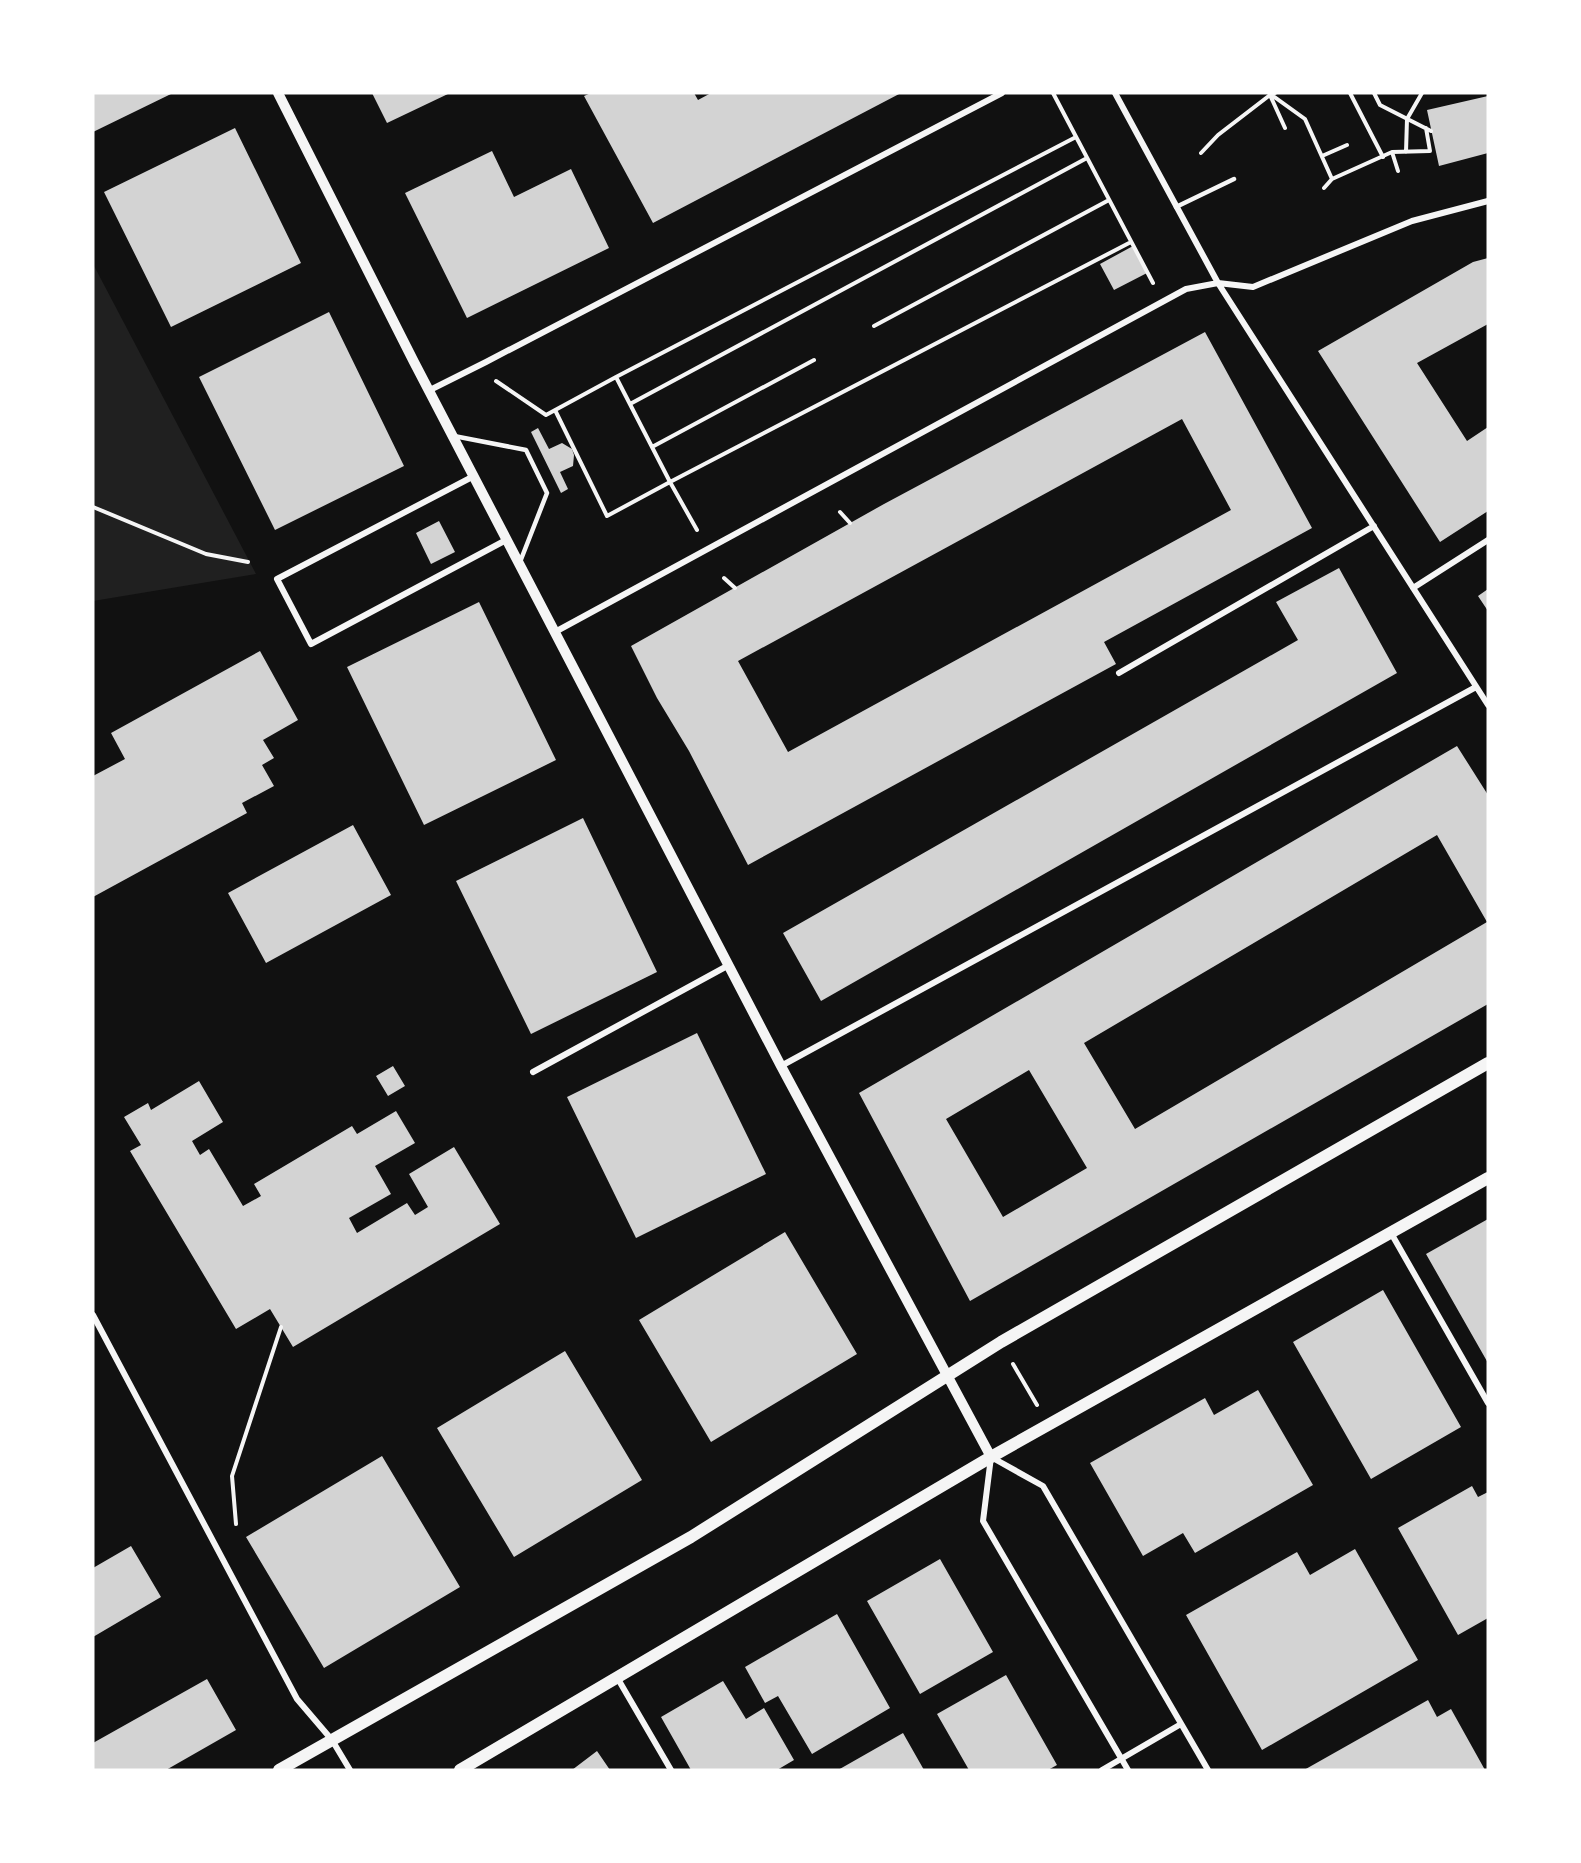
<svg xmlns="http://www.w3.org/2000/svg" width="1581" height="1863" font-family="'Roboto Condensed',sans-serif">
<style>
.green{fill:#202020}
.building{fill:#d3d3d3;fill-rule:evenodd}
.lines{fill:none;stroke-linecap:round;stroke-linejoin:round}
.path{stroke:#f5f5f5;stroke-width:4}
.service{stroke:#f5f5f5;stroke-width:4.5}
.minor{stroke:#f5f5f5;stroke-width:6}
.tertiary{stroke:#f5f5f5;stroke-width:10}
.secondary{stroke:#f5f5f5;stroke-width:12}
</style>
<rect width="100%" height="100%" fill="#111"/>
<path class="green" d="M 93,264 L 256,574 L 93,601 Z"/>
<path class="building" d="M 93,93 L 173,93 L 93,132 Z
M 372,93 L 450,93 L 387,123 Z
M 591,93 L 694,93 L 698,100 L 711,93 L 901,93 L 653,223 L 584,96 Z
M 1488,96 L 1488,153 L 1439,166 L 1427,110 Z
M 235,128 L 301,263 L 171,327 L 104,192 Z
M 492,151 L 514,197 L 571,169 L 609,248 L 467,318 L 405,193 Z
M 1133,246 L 1147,273 L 1114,290 L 1100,264 Z
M 1488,258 L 1488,324 L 1417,363 L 1467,441 L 1488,427 L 1488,511 L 1440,542 L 1318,351 L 1473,262 Z
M 329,312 L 404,466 L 275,530 L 199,377 Z
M 1205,332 L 1312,528 L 1104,642 L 1116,664 L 748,865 L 689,751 L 657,698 L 631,646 L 884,504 ZM 1182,419 L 1231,510 L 788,752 L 738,661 Z
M 538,428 L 549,449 L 562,443 L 572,449 L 574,455 L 573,466 L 560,472 L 568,489 L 561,493 L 531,432 Z
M 439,521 L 455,552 L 431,564 L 416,533 Z
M 1339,568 L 1397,673 L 821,1001 L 783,933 L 1298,640 L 1276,602 Z
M 1488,589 L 1488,611 L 1478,596 Z
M 479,602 L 556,760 L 424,825 L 347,667 Z
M 260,651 L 298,720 L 263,740 L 274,758 L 262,765 L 274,786 L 242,803 L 247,813 L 93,897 L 93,776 L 125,759 L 111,733 Z
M 1457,746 L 1488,795 L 1488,1004 L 970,1301 L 859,1093 ZM 1437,835 L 1487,922 L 1135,1129 L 1084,1043 ZM 1029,1070 L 1087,1168 L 1003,1217 L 946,1119 Z
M 583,818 L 657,972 L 531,1034 L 456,881 Z
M 353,825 L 391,895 L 266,963 L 228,893 Z
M 697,1033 L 766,1174 L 636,1238 L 567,1097 Z
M 393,1066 L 405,1086 L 388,1096 L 376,1076 Z
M 199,1081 L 223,1122 L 192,1141 L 200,1155 L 209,1149 L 243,1206 L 261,1196 L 254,1184 L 352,1126 L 357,1134 L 396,1111 L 415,1143 L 375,1166 L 391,1194 L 349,1218 L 357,1233 L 407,1203 L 415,1215 L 428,1207 L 409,1174 L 454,1147 L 500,1224 L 293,1347 L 270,1309 L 236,1329 L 130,1151 L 141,1145 L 124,1117 L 148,1103 L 151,1110 Z
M 1488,1219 L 1488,1363 L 1426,1254 Z
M 785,1232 L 857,1354 L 711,1442 L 639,1320 Z
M 1383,1290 L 1461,1427 L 1371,1479 L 1293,1342 Z
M 565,1351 L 642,1480 L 514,1557 L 437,1428 Z
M 1258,1390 L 1313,1485 L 1195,1553 L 1183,1533 L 1143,1556 L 1090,1463 L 1205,1398 L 1214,1415 Z
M 382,1456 L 460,1587 L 324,1668 L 246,1537 Z
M 1472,1486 L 1478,1497 L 1488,1492 L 1488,1618 L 1458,1635 L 1398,1528 Z
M 131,1546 L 161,1597 L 93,1637 L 93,1568 Z
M 1355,1549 L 1418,1660 L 1262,1750 L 1186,1615 L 1297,1552 L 1310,1575 Z
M 940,1559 L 993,1652 L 920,1694 L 867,1601 Z
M 837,1614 L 890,1708 L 812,1754 L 778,1696 L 765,1703 L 745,1667 Z
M 1006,1675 L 1057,1765 L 1048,1770 L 969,1770 L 937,1714 Z
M 207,1679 L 236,1730 L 166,1770 L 93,1770 L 93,1743 Z
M 723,1681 L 746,1719 L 764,1708 L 794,1760 L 777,1770 L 691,1770 L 661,1717 Z
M 1428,1700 L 1437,1717 L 1451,1709 L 1485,1770 L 1304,1770 Z
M 903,1733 L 924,1770 L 838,1770 Z
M 597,1751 L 610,1770 L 572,1770 Z"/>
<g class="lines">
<path class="path" d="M 1053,93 L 1153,283
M 1269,93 L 1305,119 L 1332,179 L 1324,188
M 1275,93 L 1270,95 L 1285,128
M 1350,93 L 1383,157
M 1374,93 L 1380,105 L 1431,131
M 1392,152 L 1430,151 L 1426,128
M 1406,152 L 1407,119 L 1422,93
M 1201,153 L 1218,135 L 1270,95
M 1322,156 L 1347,145
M 1332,179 L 1392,152 L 1398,171
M 874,326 L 1109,200
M 496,381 L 546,415 L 616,377
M 630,404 L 1087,158
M 555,410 L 607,516 L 670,482 L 616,377 L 1076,137
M 652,447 L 814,360
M 93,507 L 206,554 L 248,562
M 840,512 L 850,523
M 697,530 L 670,482 L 1131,242
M 724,578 L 735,588
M 1013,1364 L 1037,1405
M 236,1524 L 232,1476 L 281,1327"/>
<path class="service" d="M 1176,207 L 1234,179
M 454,436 L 526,450 L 547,493 L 520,562"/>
<path class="minor" d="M 1115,93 L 1218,283 L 1488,705
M 430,390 L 486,362 L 1002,93
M 474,476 L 277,579 L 311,644 L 508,539
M 1413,588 L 1488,540
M 555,632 L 1186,289 L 1218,283 L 1253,287 L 1412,221 L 1488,201
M 1119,673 L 1374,526
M 781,1066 L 1476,687
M 533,1072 L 729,965
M 1391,1233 L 1488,1403
M 93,1315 L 297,1699 L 332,1740 L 350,1770
M 618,1679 L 671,1770
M 1102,1770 L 1181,1724
M 1128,1770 L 983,1521 L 991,1457 L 1043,1486 L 1208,1770"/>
<path class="tertiary" d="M 278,93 L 414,362 L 781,1066 L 991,1457"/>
<path class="secondary" d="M 279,1770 L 691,1537 L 1001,1342 L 1488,1063
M 460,1770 L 991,1457 L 1488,1178"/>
</g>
<rect width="1581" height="1863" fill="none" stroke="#ffffff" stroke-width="189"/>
</svg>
